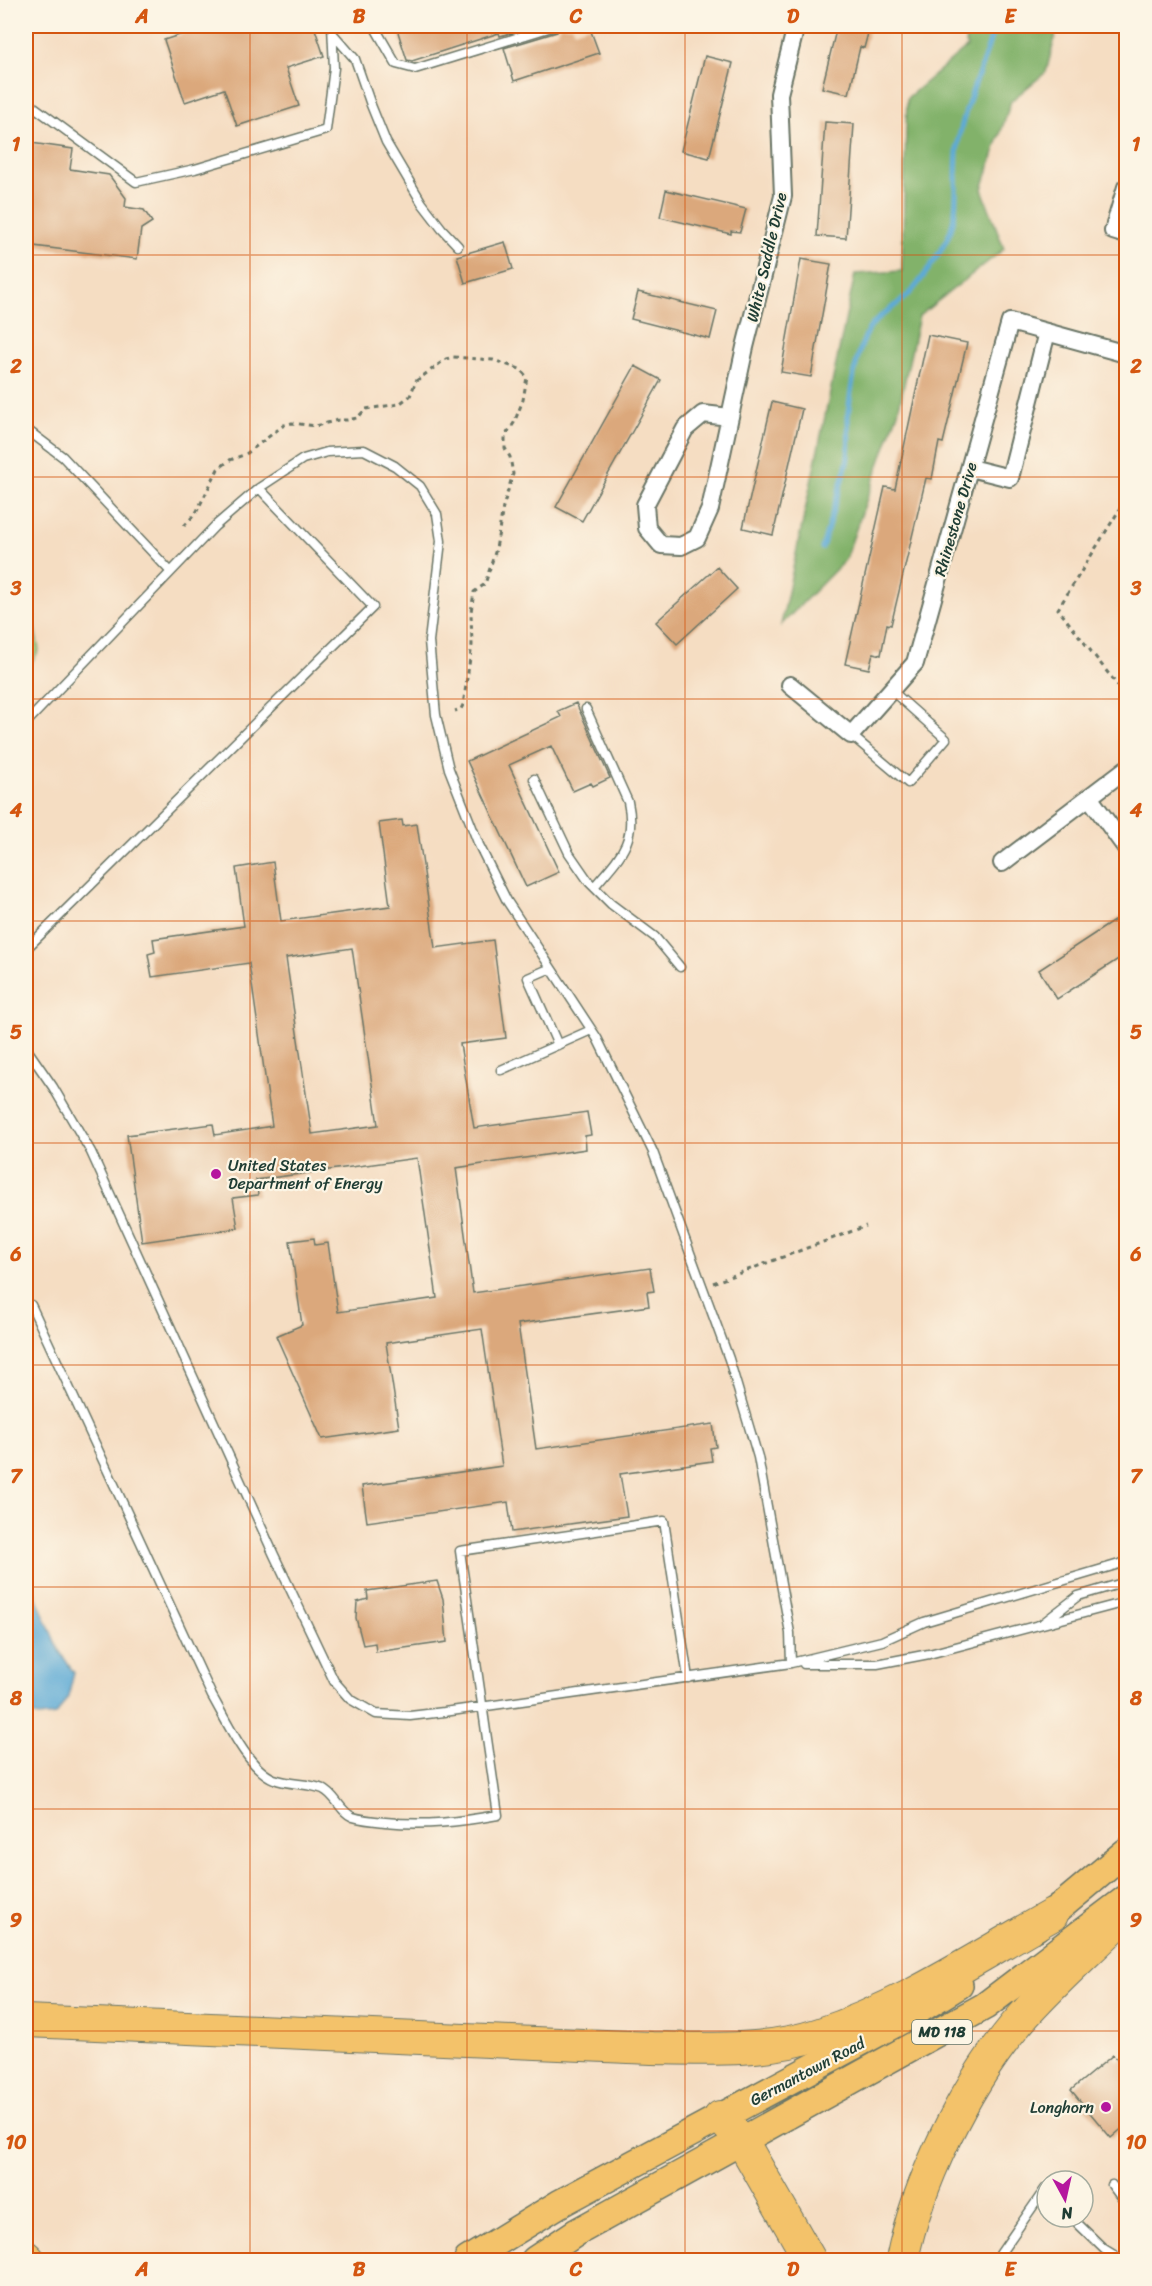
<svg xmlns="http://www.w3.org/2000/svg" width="1152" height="2286" font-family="Sriracha,sans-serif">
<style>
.green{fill:#a3cf7b;stroke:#618658;stroke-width:1.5}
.forest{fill:#82b26b;stroke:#507850;stroke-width:1.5}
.water{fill:#5daad6;stroke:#3e7485;stroke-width:1.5}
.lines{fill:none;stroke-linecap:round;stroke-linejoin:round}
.stream{stroke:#5daad6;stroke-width:5}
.building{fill:#dba87b;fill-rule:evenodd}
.lane-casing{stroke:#6a7566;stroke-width:11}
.street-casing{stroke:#6a7566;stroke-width:20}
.primary-casing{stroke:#6a7566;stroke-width:30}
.highway-casing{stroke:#6a7566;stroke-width:34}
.path{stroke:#6a7566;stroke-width:3;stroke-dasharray:4.5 4.5;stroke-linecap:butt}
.lane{stroke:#fff;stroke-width:8}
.street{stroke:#fff;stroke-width:16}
.primary{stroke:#f3c26a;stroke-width:27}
.highway{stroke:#f3c26a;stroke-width:32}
.grid{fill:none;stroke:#d45610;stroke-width:1.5;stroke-opacity:0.55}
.poi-dot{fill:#b5179e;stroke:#fcf5e5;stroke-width:2}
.labels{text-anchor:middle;stroke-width:4.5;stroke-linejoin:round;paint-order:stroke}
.shield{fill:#fcf5e5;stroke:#617469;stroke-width:1.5}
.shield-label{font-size:15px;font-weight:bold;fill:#1f3d34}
.street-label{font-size:16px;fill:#1f3d34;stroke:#fcf5e5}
.poi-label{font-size:16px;fill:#1f3d34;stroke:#fcf5e5;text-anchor:start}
.neatline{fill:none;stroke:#d45610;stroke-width:2}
.grid-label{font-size:20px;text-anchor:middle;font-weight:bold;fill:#d45610}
</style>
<rect width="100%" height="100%" fill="#fcf5e5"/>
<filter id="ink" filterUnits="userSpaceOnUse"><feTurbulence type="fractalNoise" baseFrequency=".0167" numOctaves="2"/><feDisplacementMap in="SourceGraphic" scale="12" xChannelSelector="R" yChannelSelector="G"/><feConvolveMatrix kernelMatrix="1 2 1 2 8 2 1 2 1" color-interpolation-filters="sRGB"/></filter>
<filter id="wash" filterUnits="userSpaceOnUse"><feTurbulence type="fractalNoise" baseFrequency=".008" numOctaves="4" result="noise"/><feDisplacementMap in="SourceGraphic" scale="24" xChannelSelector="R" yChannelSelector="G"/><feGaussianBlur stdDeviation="1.35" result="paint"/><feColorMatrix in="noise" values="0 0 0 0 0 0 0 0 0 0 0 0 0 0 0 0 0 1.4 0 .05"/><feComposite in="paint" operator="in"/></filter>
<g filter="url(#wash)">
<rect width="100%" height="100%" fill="#f5ddc2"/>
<path class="green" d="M 26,613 L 32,617 L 39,650 L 26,672 Z"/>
<path class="forest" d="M 962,26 L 1058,26 L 1046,72 L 1011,101 L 982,189 L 1004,249 L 919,316 L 898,412 L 845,560 L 781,625 L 855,274 L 902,271 L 907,98 L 967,47 Z"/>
<path class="water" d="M 26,1572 L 58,1649 L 74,1673 L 68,1697 L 56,1715 L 38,1717 L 26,1712 Z"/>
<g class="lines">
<path class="stream" d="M 822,548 L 847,463 C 850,447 848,433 848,417 C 850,392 856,351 869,329 C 879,314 894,308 907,296 C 918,286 941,252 948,237 C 962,206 952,171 959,138 C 966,99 985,64 994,26"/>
</g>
<g id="blocks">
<path class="building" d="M 207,26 L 314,26 L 324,56 L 286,68 L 299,106 L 237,126 L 224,89 L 185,102 L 164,40 Z
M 396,26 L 535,26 L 500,36 L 499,33 L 412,61 L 407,60 Z
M 561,26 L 573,26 L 574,31 L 589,26 L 599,53 L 514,81 L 504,48 L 557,32 Z
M 837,26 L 870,26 L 864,48 L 860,47 L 849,94 L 822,88 Z
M 705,56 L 733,63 L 709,158 L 681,151 Z
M 825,122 L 854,124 L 846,238 L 817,236 Z
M 31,143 L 73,149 L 70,169 L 109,175 L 126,198 L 125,207 L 144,210 L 152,222 L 141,229 L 137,259 L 26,245 L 26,179 Z
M 666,190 L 746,209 L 740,232 L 731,231 L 731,234 L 660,217 Z
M 505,242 L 513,269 L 465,283 L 457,256 Z
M 801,259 L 831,264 L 811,377 L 781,372 Z
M 638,292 L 717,311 L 710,339 L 631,319 Z
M 928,335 L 967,343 L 943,443 L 939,442 L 932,479 L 926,478 L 891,625 L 887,624 L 881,655 L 873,653 L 869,669 L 845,664 L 885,487 L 895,489 Z
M 635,366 L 661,380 L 582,521 L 556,507 Z
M 772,402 L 802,409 L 773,535 L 743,528 Z
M 717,567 L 737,589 L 677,644 L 656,622 Z
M 576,703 L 610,778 L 593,786 L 591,783 L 573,791 L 551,746 L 509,765 L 559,872 L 526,887 L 467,761 L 561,717 L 558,711 Z
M 402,820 L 403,826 L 417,824 L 435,948 L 493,940 L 506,1038 L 460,1044 L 474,1128 L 587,1112 L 591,1135 L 585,1136 L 586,1149 L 456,1168 L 473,1293 L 650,1268 L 654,1291 L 647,1292 L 649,1306 L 518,1324 L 536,1449 L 713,1424 L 716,1447 L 710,1448 L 712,1461 L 620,1474 L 627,1516 L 512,1532 L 508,1502 L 367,1522 L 362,1486 L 502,1466 L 482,1329 L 386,1343 L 399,1428 L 322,1439 L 276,1336 L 302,1325 L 290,1241 L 314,1238 L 315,1245 L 328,1243 L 338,1312 L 437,1298 L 417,1158 L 256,1180 L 258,1195 L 233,1198 L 238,1228 L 142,1242 L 127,1135 L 213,1124 L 215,1135 L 272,1126 L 249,963 L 152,977 L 148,954 L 155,952 L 153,939 L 244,926 L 236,868 L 273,862 L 281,921 L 390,906 L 379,823 ZM 352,948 L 378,1125 L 312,1134 L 286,958 Z
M 1126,913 L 1126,949 L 1121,953 L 1123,956 L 1057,999 L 1039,970 Z
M 437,1581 L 443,1599 L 447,1642 L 376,1652 L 375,1643 L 363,1645 L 356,1618 L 357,1602 L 368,1599 L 367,1591 Z
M 1126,2054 L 1126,2125 L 1111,2138 L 1071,2090 L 1113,2055 L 1118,2061 Z"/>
</g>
</g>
<g filter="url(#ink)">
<use href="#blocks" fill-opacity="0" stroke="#6a7566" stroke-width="1.5"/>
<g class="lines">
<defs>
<path id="lane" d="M 374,26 L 396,64 L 415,69 L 555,26
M 333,34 L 355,59 L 371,105 L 386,142 L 422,203 L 442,229 L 458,246
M 26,101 L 136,182 L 195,169 L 326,130 L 334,68 L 332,26
M 26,429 L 63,457 L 170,571
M 586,709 L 628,802 C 637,843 619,857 594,887
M 26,723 L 215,526 L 259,488 L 303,459 L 327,452 L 364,450 L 395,466 L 420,486 L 437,514 L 441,541 L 429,641 L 436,715 L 449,769 L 479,845 L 507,901 L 597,1038 L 653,1152 L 729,1359 L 758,1457 L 790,1633 L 791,1663
M 851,735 L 908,783 L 946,739 L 891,690
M 534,779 L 569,853 L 589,882 L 611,904 L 655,937 L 680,967
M 26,949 L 373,607 L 259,488
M 551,968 L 528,978 L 558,1045
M 26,1048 L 53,1087 L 91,1152 L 274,1555 L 334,1681 L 350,1699 L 376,1714 L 410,1716 L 444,1712 L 791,1663 L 882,1641 L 924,1622 L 1126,1562
M 501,1070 L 591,1030
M 26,1308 L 31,1305 L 212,1696 C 226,1720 247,1768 274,1779 C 290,1785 308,1783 323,1789 C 336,1795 340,1812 353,1817 C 363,1820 374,1821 385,1822 C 426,1826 458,1822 498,1815 L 460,1551 L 664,1521 L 688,1678
M 1043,1623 L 1078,1596 L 1126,1582
M 804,1664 L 877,1664 L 929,1654 L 1126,1602
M 1112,2185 L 1126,2204
M 1071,2217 L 1104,2249 L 1122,2260
M 996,2260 L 1045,2189 L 1047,2191"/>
<path id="street" d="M 1126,187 L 1113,231 L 1126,235
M 730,417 L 703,414 L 685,429 L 645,505 L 647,528 L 661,545 L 681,546 L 697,538 L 710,509 L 745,347 L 783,196 L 779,94 L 796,26
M 970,468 L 1010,478 L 1047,332
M 790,685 L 851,735 L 915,663 L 1010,322 L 1126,354
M 1089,797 L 1126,848
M 1002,863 L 1126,769"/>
<path id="primary" d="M 1035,1928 L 1126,1852
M 468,2260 L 559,2204 L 907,2017 L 959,1985
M 535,2260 L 577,2232 L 985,2006 L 1126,1899"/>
<path id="highway" d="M 26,2021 L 652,2048 C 707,2049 767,2052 820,2034 C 903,2007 977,1957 1052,1915
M 720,2117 L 742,2141 L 810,2260
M 26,2257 L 29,2260
M 902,2260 C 917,2184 964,2088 1014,2027 C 1047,1987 1089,1952 1126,1914"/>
</defs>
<use href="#lane" class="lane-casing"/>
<use href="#street" class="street-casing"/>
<use href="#primary" class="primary-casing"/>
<use href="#highway" class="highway-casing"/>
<path class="path" d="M 1126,499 L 1058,609 L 1126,696
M 184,526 L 196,513 L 218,469 L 230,460 L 246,454 L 284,425 L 292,423 L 316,426 L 338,420 L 347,420 L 357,418 L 366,409 L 399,404 L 410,396 L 416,381 L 446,359 L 453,357 L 493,360 L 520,369 L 527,377 L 523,400 L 514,423 L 505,436 L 505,448 L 510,457 L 513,474 L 503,507 L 496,549 L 485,584 L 474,592 L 471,612 L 472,645 L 463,705 L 461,709 L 455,711
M 713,1283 L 866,1226"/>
<use href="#lane" class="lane"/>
<use href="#street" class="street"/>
<use href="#primary" class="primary"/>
<use href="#highway" class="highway"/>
</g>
</g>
<path class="grid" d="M 250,26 L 250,2260M 467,26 L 467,2260M 685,26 L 685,2260M 902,26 L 902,2260M 26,255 L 1126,255M 26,477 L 1126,477M 26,699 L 1126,699M 26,921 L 1126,921M 26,1143 L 1126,1143M 26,1365 L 1126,1365M 26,1587 L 1126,1587M 26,1809 L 1126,1809M 26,2031 L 1126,2031"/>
<g class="poi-dot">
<circle cx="216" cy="1174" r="6"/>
<circle cx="1106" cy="2107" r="6"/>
</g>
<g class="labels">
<rect class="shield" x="912" y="2020" width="60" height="24" rx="4.5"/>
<g class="shield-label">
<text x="942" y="2037">MD 118</text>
</g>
<g class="street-label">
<text transform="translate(766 257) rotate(-77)" y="6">White Saddle Drive</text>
<text transform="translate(955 519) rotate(-74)" y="6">Rhinestone Drive</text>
<text transform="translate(807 2071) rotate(-28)" y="6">Germantown Road</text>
</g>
<g class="poi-label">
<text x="228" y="1171">United States<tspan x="228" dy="18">Department of Energy</tspan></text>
<text x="1094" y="2113" text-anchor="end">Longhorn</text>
</g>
</g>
<rect width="1152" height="2286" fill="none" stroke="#fcf5e5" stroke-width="66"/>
<g transform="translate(1065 2199) rotate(172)"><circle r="28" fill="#fcf5e5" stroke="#a4ab9e" stroke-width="1.5"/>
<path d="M0-4.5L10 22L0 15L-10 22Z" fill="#b5179e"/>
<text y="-9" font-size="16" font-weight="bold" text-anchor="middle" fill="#1f3d34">N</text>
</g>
<rect x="33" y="33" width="1086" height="2220" class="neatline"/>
<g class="grid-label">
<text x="142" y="23">A</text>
<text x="359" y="23">B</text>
<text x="576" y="23">C</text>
<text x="793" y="23">D</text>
<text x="1010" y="23">E</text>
<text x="16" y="151">1</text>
<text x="1136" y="151">1</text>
<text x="16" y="373">2</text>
<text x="1136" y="373">2</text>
<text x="16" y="595">3</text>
<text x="1136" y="595">3</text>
<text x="16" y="817">4</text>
<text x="1136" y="817">4</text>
<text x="16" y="1039">5</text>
<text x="1136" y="1039">5</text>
<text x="16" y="1261">6</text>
<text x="1136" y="1261">6</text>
<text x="16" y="1483">7</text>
<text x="1136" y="1483">7</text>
<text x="16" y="1705">8</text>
<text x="1136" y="1705">8</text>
<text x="16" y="1927">9</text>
<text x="1136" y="1927">9</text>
<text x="16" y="2149">10</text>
<text x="1136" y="2149">10</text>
<text x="142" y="2276">A</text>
<text x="359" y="2276">B</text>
<text x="576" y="2276">C</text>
<text x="793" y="2276">D</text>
<text x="1010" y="2276">E</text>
</g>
</svg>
